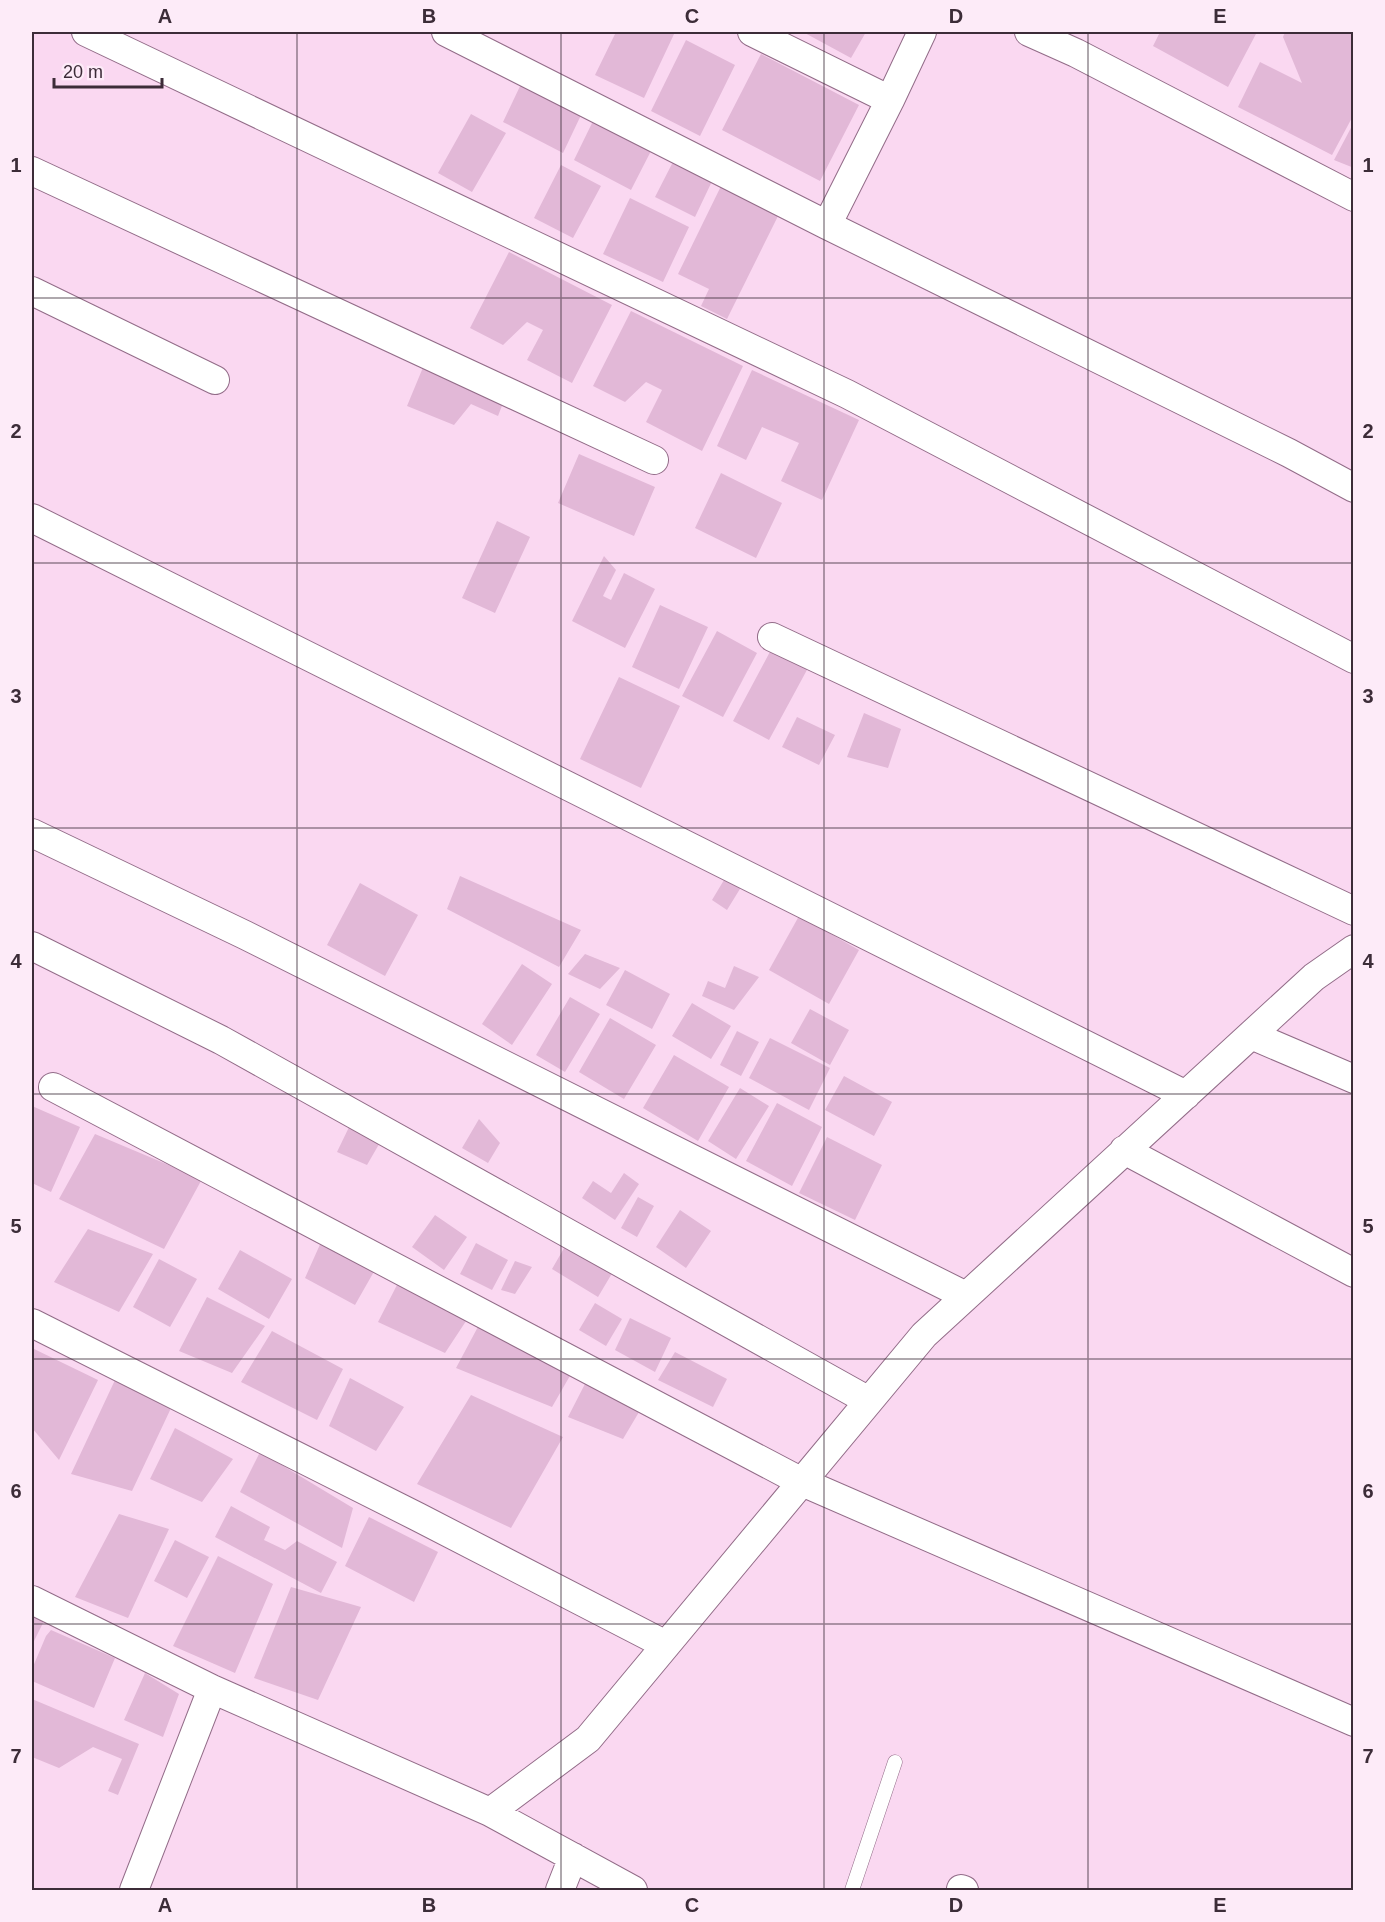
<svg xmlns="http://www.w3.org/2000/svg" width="1385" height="1922" font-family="Helvetica,sans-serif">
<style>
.building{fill:#e2b8d7}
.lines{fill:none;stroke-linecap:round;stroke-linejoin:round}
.service-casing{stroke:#926c88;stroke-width:15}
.minor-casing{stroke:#926c88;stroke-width:30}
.service{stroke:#fff;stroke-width:14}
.minor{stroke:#fff;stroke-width:28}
.grid{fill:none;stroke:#3c2c38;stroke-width:1.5;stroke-opacity:0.55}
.neatline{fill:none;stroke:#3c2c38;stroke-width:2}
.grid-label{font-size:20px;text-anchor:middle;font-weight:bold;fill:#3c2c38}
</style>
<rect width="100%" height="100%" fill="#fad8f1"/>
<path class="building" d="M 616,32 L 675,32 L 644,98 L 595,75 Z
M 803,32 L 866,32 L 851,58 Z
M 1160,32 L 1257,32 L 1228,87 L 1153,46 Z
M 1285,32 L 1354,33 L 1354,114 L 1332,155 L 1238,107 L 1260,62 L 1302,83 L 1283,37 Z
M 686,40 L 735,65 L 700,136 L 651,111 Z
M 761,54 L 859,105 L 820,181 L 722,130 Z
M 522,82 L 582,113 L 563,153 L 503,122 Z
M 471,114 L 506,133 L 472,192 L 438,173 Z
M 594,119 L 652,149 L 631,190 L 574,160 Z
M 1354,122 L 1354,168 L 1334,160 Z
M 676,156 L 715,175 L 695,217 L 655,197 Z
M 561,165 L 601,186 L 573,238 L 534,218 Z
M 723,182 L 781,210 L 727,319 L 701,306 L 709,289 L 678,274 Z
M 630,198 L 689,227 L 663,282 L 603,254 Z
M 509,252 L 612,305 L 572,383 L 527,360 L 543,330 L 527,322 L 503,345 L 470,328 Z
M 631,311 L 743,366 L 702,451 L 646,422 L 662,390 L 646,382 L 625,402 L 593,386 Z
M 424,365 L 505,398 L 498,416 L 471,404 L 454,425 L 407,406 Z
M 752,370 L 859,420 L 822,500 L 781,481 L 799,443 L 762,427 L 746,460 L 717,446 Z
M 579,454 L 655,487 L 634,536 L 558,503 Z
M 721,473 L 782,503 L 756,558 L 695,528 Z
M 497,521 L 530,537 L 495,613 L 462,598 Z
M 604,556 L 616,570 L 603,596 L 611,600 L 624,573 L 655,589 L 625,648 L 572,621 Z
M 660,605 L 708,627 L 679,689 L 632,667 Z
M 717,631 L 757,653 L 723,717 L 682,696 Z
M 772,648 L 808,668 L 769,740 L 733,721 Z
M 619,677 L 680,706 L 641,788 L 580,759 Z
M 864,713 L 901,729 L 888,768 L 847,757 Z
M 797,717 L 835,735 L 819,765 L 782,747 Z
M 727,875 L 743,884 L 727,910 L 712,900 Z
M 460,876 L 581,930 L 559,967 L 447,909 Z
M 360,883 L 418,915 L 385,976 L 327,945 Z
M 799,916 L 859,950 L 829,1004 L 769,970 Z
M 585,954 L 620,968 L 600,989 L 568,974 Z
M 522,964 L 552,984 L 512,1045 L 482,1024 Z
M 734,966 L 759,977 L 734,1010 L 702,996 L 708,981 L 725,988 Z
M 625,970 L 670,994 L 652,1029 L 606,1005 Z
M 570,997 L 600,1014 L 565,1072 L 536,1055 Z
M 692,1003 L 731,1026 L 711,1059 L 672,1036 Z
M 810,1009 L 849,1030 L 830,1065 L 791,1043 Z
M 610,1018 L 656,1045 L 624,1099 L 579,1072 Z
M 737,1031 L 759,1042 L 741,1076 L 720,1065 Z
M 770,1038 L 830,1068 L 809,1110 L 749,1078 Z
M 674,1055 L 729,1087 L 698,1141 L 643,1108 Z
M 844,1076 L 892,1102 L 874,1136 L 825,1110 Z
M 740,1088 L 769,1106 L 736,1159 L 708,1141 Z
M 777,1103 L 822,1127 L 792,1186 L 746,1161 Z
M 32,1106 L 80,1127 L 51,1192 L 32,1183 Z
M 479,1119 L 500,1143 L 488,1163 L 462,1148 Z
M 351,1123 L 382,1139 L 367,1165 L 337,1152 Z
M 95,1134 L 202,1179 L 164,1249 L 59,1199 Z
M 827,1137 L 882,1165 L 855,1220 L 799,1193 Z
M 624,1173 L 639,1184 L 615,1220 L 582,1198 L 593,1181 L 611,1193 Z
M 638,1197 L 654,1206 L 637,1237 L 621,1228 Z
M 680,1210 L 711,1231 L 686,1268 L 656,1247 Z
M 435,1215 L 467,1237 L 444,1270 L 412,1247 Z
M 88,1229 L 153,1254 L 119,1312 L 54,1282 Z
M 322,1240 L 376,1268 L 355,1305 L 305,1278 Z
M 476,1243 L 508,1260 L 492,1290 L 460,1274 Z
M 567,1243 L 614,1270 L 598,1297 L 552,1269 Z
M 240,1250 L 292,1279 L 269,1319 L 218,1289 Z
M 159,1259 L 197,1279 L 170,1327 L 133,1307 Z
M 515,1261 L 532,1267 L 515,1294 L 501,1290 Z
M 398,1283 L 470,1315 L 445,1353 L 378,1322 Z
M 207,1297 L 265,1326 L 232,1373 L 179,1351 Z
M 595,1303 L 622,1319 L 606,1346 L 579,1330 Z
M 630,1318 L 671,1338 L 655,1372 L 615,1350 Z
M 480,1323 L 571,1374 L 552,1407 L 456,1368 Z
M 272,1331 L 343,1369 L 317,1420 L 241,1382 Z
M 32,1348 L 98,1380 L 59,1460 L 32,1428 Z
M 675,1352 L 727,1379 L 713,1407 L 658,1380 Z
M 350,1378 L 404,1407 L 376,1451 L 329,1426 Z
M 115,1380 L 172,1406 L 132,1491 L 71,1474 Z
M 587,1380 L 642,1407 L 623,1439 L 568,1417 Z
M 471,1395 L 563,1437 L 511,1528 L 417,1484 Z
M 175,1428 L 233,1459 L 202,1502 L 150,1479 Z
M 260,1452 L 353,1508 L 342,1548 L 240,1492 Z
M 231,1506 L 270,1527 L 264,1540 L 285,1550 L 297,1541 L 337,1562 L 321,1593 L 215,1537 Z
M 119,1514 L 169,1529 L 128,1618 L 75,1597 Z
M 369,1517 L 438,1552 L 414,1602 L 345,1566 Z
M 175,1540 L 209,1557 L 187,1598 L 154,1581 Z
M 218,1556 L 273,1584 L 235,1673 L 173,1646 Z
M 291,1587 L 361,1607 L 318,1700 L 254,1678 Z
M 32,1613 L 45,1619 L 32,1645 Z
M 51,1630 L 115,1658 L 94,1708 L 32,1681 L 32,1669 L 46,1636 Z
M 145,1673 L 179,1694 L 163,1737 L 124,1720 Z
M 32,1699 L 139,1744 L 118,1795 L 108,1791 L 122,1759 L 93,1747 L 59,1768 L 32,1757 Z"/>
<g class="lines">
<defs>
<path id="service" d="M 852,1890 L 895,1762"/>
<path id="minor" d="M 86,32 L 847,394 L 1354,659
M 446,32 L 827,225 L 1289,453 L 1354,488
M 752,32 L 890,100 L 922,32
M 1029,32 L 1076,53 L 1354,197
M 32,171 L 654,460
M 827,225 L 890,100
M 32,291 L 215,380
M 32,518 L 1186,1095
M 772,637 L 1354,911
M 32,833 L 245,935 L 966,1296
M 32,946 L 221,1040 L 869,1401
M 1251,1035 L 1354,1079
M 53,1087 L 802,1482 L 1354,1722
M 1124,1150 L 1354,1273
M 32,1323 L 418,1517 L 666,1645
M 32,1600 L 212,1689 L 490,1812 L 633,1890
M 490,1812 L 588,1739 L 924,1335 L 1314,977 L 1354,949
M 961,1889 L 964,1890
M 134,1890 L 212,1689
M 560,1890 L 573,1857"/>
</defs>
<use href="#service" class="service-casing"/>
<use href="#minor" class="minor-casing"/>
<use href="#service" class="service"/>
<use href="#minor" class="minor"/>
</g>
<path class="grid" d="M 297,32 L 297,1890M 561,32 L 561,1890M 824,32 L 824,1890M 1088,32 L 1088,1890M 32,298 L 1354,298M 32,563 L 1354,563M 32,828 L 1354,828M 32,1094 L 1354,1094M 32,1359 L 1354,1359M 32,1624 L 1354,1624"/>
<rect width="1385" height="1922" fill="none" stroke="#fdebf8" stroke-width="66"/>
<path d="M54 78v9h108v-9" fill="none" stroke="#3c2c38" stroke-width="3"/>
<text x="63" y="78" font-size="18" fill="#3c2c38" stroke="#fdebf8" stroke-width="4.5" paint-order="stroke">20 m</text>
<rect x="33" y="33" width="1319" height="1856" class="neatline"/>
<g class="grid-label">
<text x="165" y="23">A</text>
<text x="429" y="23">B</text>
<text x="692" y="23">C</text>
<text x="956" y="23">D</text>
<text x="1220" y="23">E</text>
<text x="16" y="172">1</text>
<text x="1368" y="172">1</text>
<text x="16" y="438">2</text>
<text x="1368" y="438">2</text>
<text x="16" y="703">3</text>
<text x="1368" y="703">3</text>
<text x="16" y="968">4</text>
<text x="1368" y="968">4</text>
<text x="16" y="1233">5</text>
<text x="1368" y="1233">5</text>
<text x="16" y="1498">6</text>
<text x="1368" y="1498">6</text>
<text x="16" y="1763">7</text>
<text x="1368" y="1763">7</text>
<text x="165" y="1912">A</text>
<text x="429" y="1912">B</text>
<text x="692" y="1912">C</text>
<text x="956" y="1912">D</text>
<text x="1220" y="1912">E</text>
</g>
</svg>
